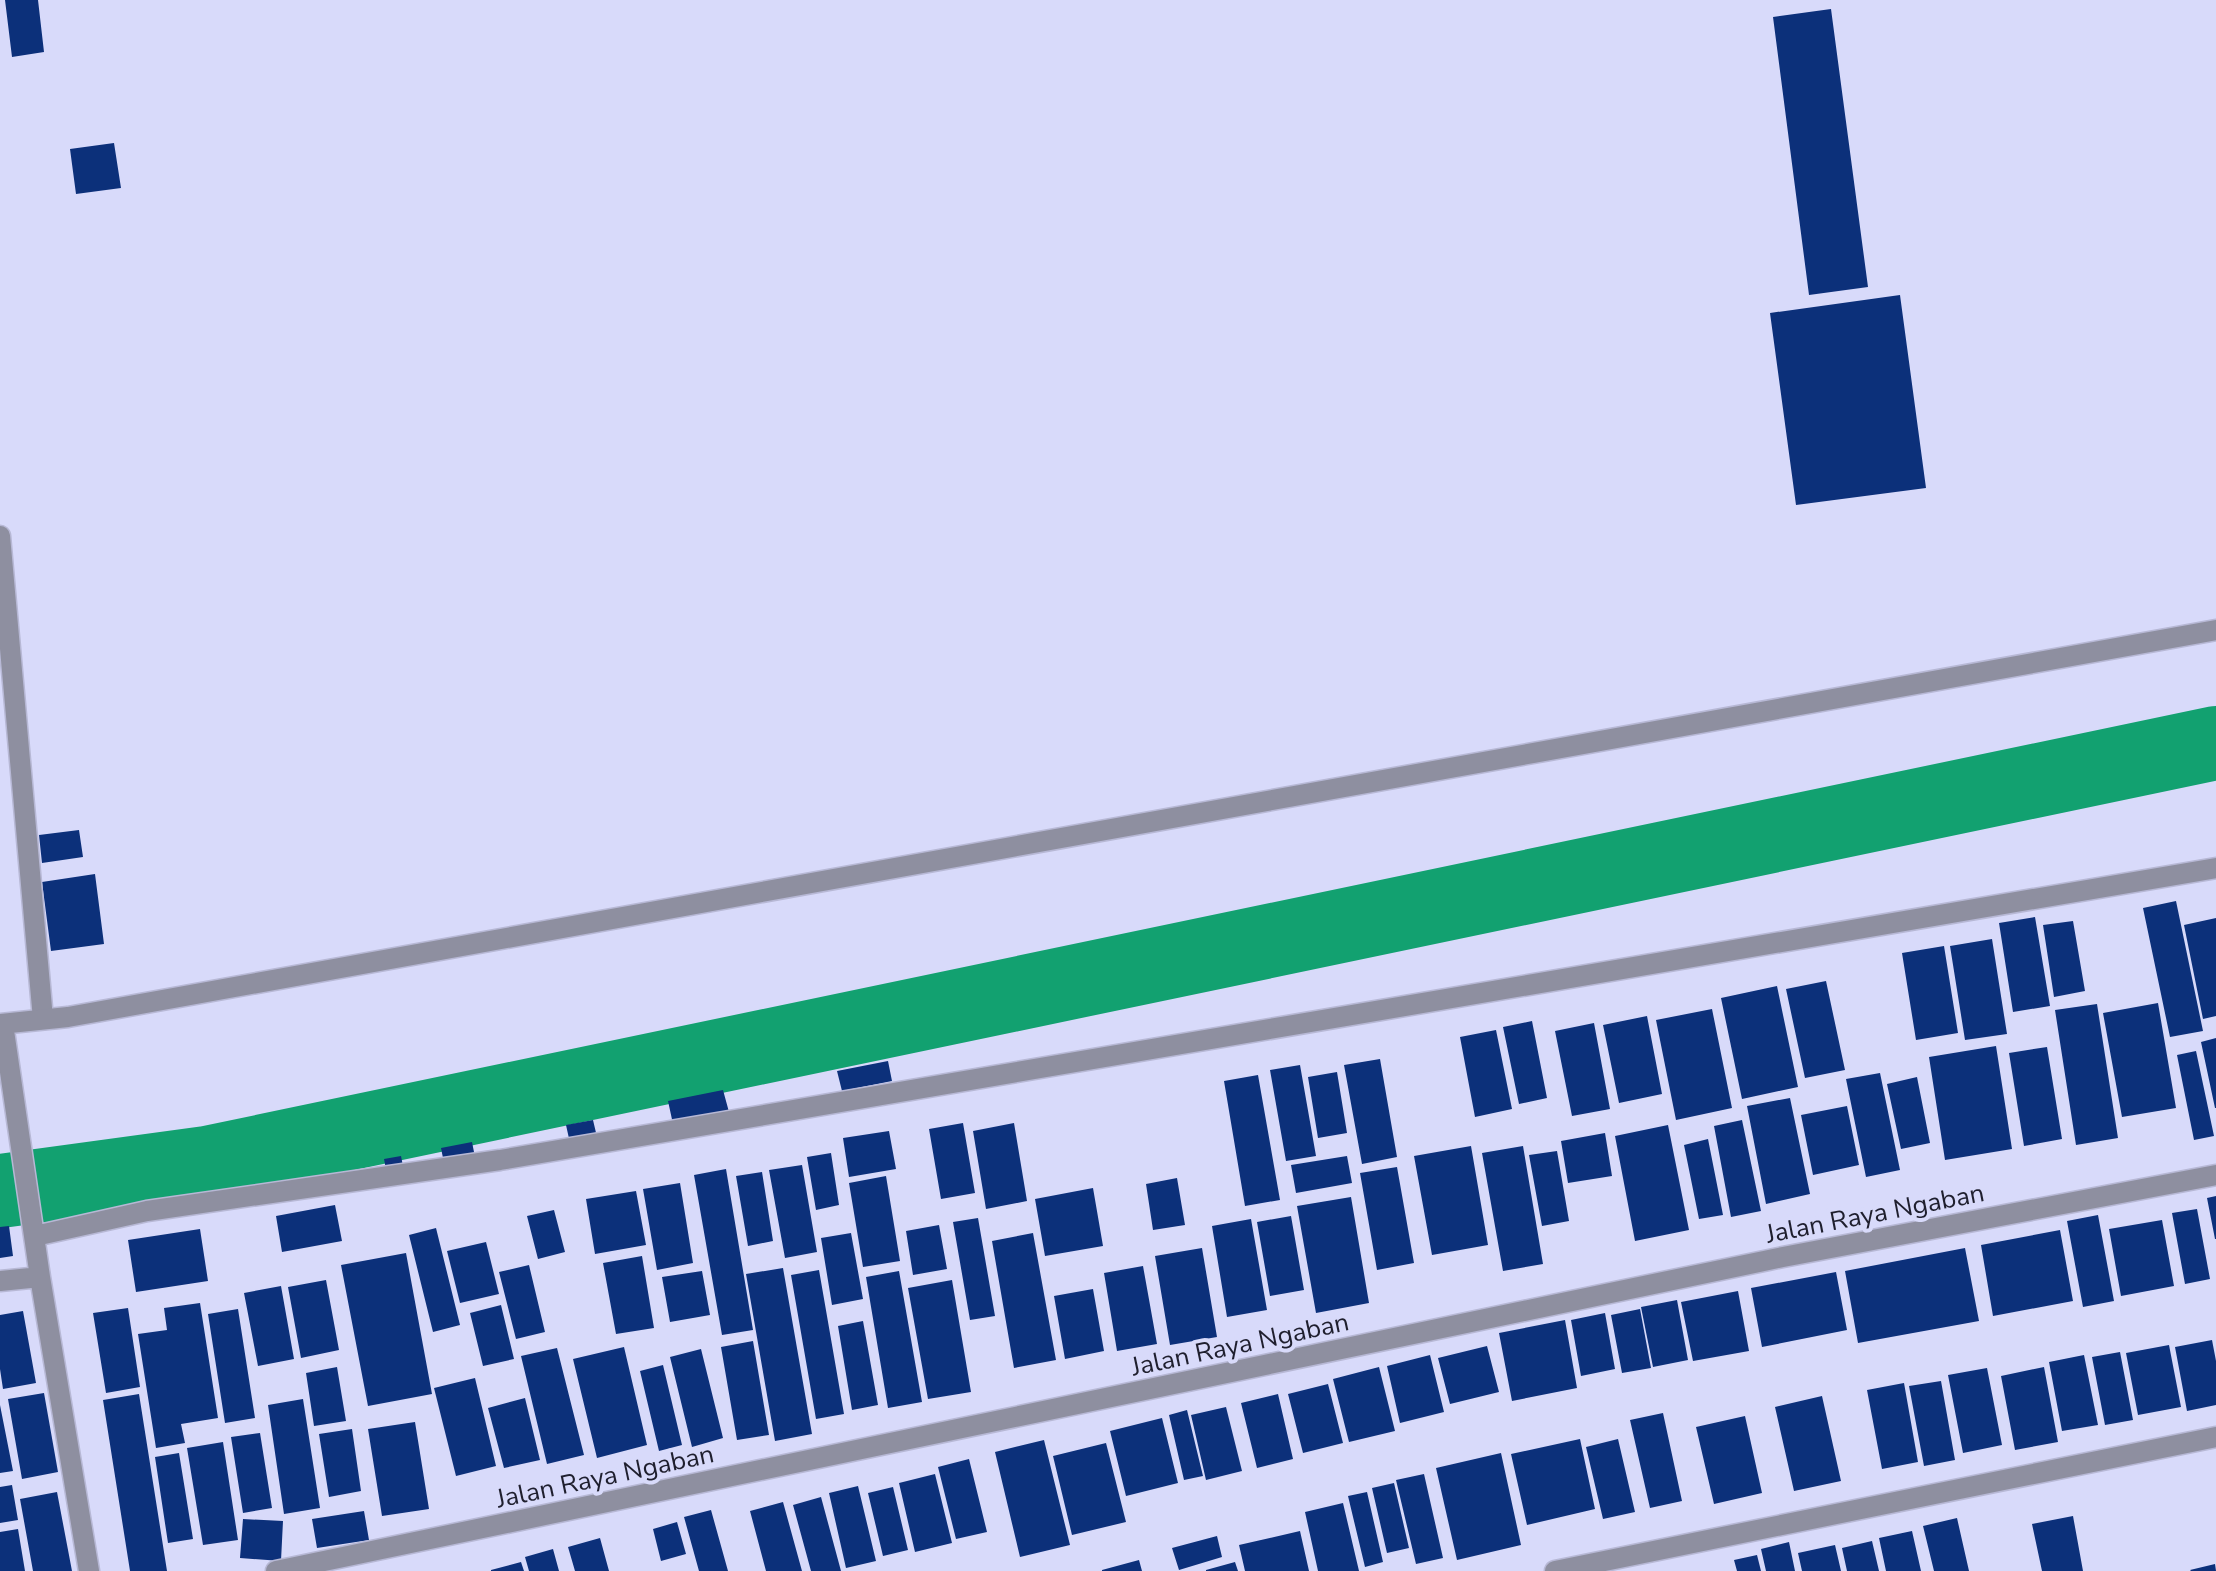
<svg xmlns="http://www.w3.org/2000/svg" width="2216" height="1571" font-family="'Nunito Sans',sans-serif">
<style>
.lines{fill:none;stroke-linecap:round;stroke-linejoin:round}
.river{stroke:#12a170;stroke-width:74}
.building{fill:#0c307a}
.service-casing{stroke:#b7b8d5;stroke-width:23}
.minor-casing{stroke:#b7b8d5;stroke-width:23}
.tertiary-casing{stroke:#b7b8d5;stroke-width:23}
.service{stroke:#8e8fa0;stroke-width:20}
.minor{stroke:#8e8fa0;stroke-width:20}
.tertiary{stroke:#8e8fa0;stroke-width:20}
.labels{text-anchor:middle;stroke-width:8;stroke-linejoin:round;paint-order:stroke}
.street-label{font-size:26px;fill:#1f1f2e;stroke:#d8dafa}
</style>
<rect width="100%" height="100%" fill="#d8dafa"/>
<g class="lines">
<path class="river" d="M 0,1191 L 207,1163 L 2216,743"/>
</g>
<path class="building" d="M 5,0 L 38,0 L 44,52 L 12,57 Z
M 1831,9 L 1868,287 L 1809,295 L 1773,17 Z
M 114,143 L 121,188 L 76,194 L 70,149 Z
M 1900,295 L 1926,488 L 1796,505 L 1770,313 Z
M 79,830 L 83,857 L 42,863 L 39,835 Z
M 95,874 L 104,944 L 51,951 L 42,882 Z
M 2176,901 L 2203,1031 L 2170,1037 L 2143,908 Z
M 2035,917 L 2050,1006 L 2013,1012 L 1999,923 Z
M 2216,918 L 2216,1016 L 2203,1019 L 2184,925 Z
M 2073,921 L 2085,991 L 2054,997 L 2043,925 Z
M 1992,939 L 2007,1034 L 1965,1040 L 1950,946 Z
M 1944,946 L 1958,1033 L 1916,1040 L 1902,953 Z
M 1826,981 L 1845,1070 L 1805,1078 L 1786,989 Z
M 1777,986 L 1798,1087 L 1742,1099 L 1721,998 Z
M 2158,1003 L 2176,1108 L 2122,1117 L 2103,1013 Z
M 2097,1004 L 2118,1138 L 2076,1145 L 2055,1010 Z
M 1712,1009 L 1732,1108 L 1676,1120 L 1656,1020 Z
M 1647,1016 L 1662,1094 L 1619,1103 L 1603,1025 Z
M 1532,1021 L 1547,1098 L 1519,1104 L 1503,1027 Z
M 1594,1023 L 1610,1109 L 1572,1116 L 1555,1031 Z
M 1496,1030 L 1512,1109 L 1475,1117 L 1460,1037 Z
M 2216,1038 L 2216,1108 L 2215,1108 L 2201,1042 Z
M 1996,1046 L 2012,1149 L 1945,1160 L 1929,1057 Z
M 2047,1047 L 2062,1139 L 2024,1146 L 2009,1053 Z
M 2196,1051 L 2214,1136 L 2194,1140 L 2177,1055 Z
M 1380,1059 L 1397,1157 L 1362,1164 L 1344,1065 Z
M 888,1061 L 892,1081 L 842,1091 L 837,1071 Z
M 1300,1065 L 1316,1156 L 1286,1161 L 1270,1070 Z
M 1337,1072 L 1347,1133 L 1318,1138 L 1308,1077 Z
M 1880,1073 L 1900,1170 L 1866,1177 L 1846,1079 Z
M 1258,1075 L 1280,1200 L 1245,1206 L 1224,1081 Z
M 1917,1077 L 1930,1143 L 1901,1149 L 1887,1084 Z
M 723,1090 L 729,1112 L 673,1124 L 668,1101 Z
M 1790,1098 L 1810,1194 L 1766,1204 L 1747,1106 Z
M 1847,1106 L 1859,1165 L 1813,1175 L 1801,1115 Z
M 593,1120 L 597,1137 L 570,1143 L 566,1125 Z
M 1742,1120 L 1761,1211 L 1731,1217 L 1714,1126 Z
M 963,1123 L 975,1193 L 941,1199 L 929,1129 Z
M 1014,1123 L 1027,1201 L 986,1209 L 973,1131 Z
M 1668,1125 L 1689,1230 L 1635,1241 L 1615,1136 Z
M 889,1131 L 896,1169 L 849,1177 L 843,1138 Z
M 1605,1133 L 1612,1176 L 1568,1183 L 1561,1141 Z
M 1708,1139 L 1723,1215 L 1699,1219 L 1684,1145 Z
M 472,1142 L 475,1157 L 444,1163 L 441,1148 Z
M 1471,1146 L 1488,1245 L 1432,1255 L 1414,1156 Z
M 1523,1146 L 1543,1264 L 1503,1271 L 1482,1153 Z
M 1557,1151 L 1569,1221 L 1542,1226 L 1529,1155 Z
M 831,1153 L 839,1205 L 816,1210 L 807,1157 Z
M 401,1156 L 404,1171 L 387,1175 L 384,1159 Z
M 1347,1156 L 1352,1183 L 1296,1193 L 1291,1165 Z
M 802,1165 L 817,1252 L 785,1258 L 769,1170 Z
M 1397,1167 L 1414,1263 L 1377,1270 L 1360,1173 Z
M 726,1169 L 753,1330 L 722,1335 L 694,1175 Z
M 762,1172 L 773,1241 L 748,1246 L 736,1176 Z
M 886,1176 L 900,1261 L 863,1267 L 849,1183 Z
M 1177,1178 L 1185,1225 L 1153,1230 L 1146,1184 Z
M 680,1183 L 693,1263 L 657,1270 L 643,1189 Z
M 1093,1188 L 1103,1246 L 1045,1256 L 1035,1199 Z
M 636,1191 L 646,1245 L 595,1254 L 586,1199 Z
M 2216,1196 L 2216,1239 L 2215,1239 L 2207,1198 Z
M 1351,1197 L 1369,1303 L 1316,1313 L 1297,1206 Z
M 335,1205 L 342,1241 L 282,1252 L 276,1216 Z
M 2197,1209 L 2210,1279 L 2185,1284 L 2172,1213 Z
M 554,1210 L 565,1252 L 538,1259 L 527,1216 Z
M 2098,1215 L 2114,1301 L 2083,1307 L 2067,1221 Z
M 1291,1216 L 1304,1290 L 1270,1296 L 1257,1222 Z
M 978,1218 L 995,1316 L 970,1320 L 953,1222 Z
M 1251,1219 L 1267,1310 L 1227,1317 L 1212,1226 Z
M 2162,1220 L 2174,1286 L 2121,1296 L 2109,1229 Z
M 939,1225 L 947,1269 L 913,1275 L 906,1231 Z
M 9,1226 L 13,1256 L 0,1258 L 0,1227 Z
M 436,1228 L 460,1325 L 433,1332 L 409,1235 Z
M 200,1229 L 208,1281 L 136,1292 L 128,1240 Z
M 2060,1230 L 2073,1301 L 1993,1316 L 1981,1245 Z
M 851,1233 L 863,1299 L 832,1305 L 821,1238 Z
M 1033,1233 L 1056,1360 L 1014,1368 L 992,1241 Z
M 486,1242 L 499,1294 L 460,1303 L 447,1251 Z
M 1202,1248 L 1217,1337 L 1170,1345 L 1155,1256 Z
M 1965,1248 L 1979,1321 L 1858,1343 L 1845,1271 Z
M 406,1253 L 432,1394 L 368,1406 L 341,1265 Z
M 642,1256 L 654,1328 L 616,1334 L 603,1263 Z
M 529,1265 L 545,1332 L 516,1339 L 499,1272 Z
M 1143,1266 L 1157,1344 L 1117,1351 L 1104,1273 Z
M 783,1268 L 812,1434 L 775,1441 L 746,1274 Z
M 819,1270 L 844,1414 L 816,1419 L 791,1275 Z
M 702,1271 L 710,1315 L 670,1322 L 662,1277 Z
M 899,1271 L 922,1402 L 888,1408 L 866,1277 Z
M 1836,1272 L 1847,1330 L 1762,1347 L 1751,1288 Z
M 326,1280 L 339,1350 L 301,1358 L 288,1287 Z
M 952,1280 L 971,1392 L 928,1399 L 908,1288 Z
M 281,1286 L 294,1359 L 258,1366 L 244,1293 Z
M 1093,1289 L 1104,1351 L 1065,1359 L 1054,1296 Z
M 1738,1291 L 1749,1351 L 1693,1361 L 1681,1302 Z
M 1677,1300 L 1688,1360 L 1653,1367 L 1641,1307 Z
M 200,1303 L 218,1418 L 181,1424 L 185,1443 L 156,1448 L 138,1334 L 167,1330 L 164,1308 Z
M 501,1305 L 514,1359 L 483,1366 L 470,1313 Z
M 128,1308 L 140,1387 L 106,1393 L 93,1313 Z
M 238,1309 L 255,1418 L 225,1423 L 208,1314 Z
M 1640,1309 L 1651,1368 L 1622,1373 L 1611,1315 Z
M 23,1311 L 36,1383 L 3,1389 L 0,1369 L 0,1315 Z
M 1605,1313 L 1615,1369 L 1581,1376 L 1571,1320 Z
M 1565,1320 L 1577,1388 L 1512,1401 L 1499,1333 Z
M 863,1321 L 878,1405 L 852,1410 L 838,1326 Z
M 2212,1340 L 2216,1361 L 2216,1405 L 2187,1411 L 2175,1347 Z
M 753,1341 L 769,1435 L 737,1440 L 721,1347 Z
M 2169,1345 L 2181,1407 L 2138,1415 L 2126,1353 Z
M 1487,1346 L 1499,1392 L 1450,1404 L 1438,1358 Z
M 624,1347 L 647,1445 L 597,1458 L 573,1359 Z
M 557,1348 L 584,1455 L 547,1464 L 521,1356 Z
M 701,1349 L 723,1438 L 692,1447 L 670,1357 Z
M 2120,1352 L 2133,1420 L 2105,1425 L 2092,1357 Z
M 1430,1355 L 1444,1412 L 1400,1423 L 1387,1366 Z
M 2084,1355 L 2098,1425 L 2062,1431 L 2049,1362 Z
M 663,1365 L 682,1445 L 659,1451 L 640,1371 Z
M 337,1367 L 346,1421 L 314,1426 L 306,1373 Z
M 1379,1367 L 1395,1431 L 1349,1442 L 1333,1379 Z
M 2044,1367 L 2058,1442 L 2015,1450 L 2001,1376 Z
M 1987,1368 L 2002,1445 L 1963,1453 L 1948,1375 Z
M 475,1378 L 496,1466 L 456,1476 L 434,1388 Z
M 1941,1381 L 1955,1460 L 1924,1466 L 1909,1386 Z
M 1904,1383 L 1918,1462 L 1882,1469 L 1867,1390 Z
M 1328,1384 L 1343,1443 L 1303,1453 L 1288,1394 Z
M 44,1393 L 58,1472 L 22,1479 L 8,1399 Z
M 139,1394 L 167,1571 L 130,1571 L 103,1400 Z
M 1278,1394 L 1293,1459 L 1257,1468 L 1241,1403 Z
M 1822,1396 L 1841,1481 L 1794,1491 L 1775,1407 Z
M 525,1398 L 540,1460 L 504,1468 L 488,1408 Z
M 303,1399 L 320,1508 L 284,1514 L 268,1405 Z
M 0,1405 L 13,1471 L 0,1473 Z
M 1226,1407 L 1242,1471 L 1206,1480 L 1191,1415 Z
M 1187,1410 L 1203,1476 L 1184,1480 L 1169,1415 Z
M 1663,1413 L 1682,1501 L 1650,1508 L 1630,1420 Z
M 1745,1416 L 1762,1493 L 1714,1504 L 1696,1427 Z
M 1162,1418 L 1178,1483 L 1126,1496 L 1110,1431 Z
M 415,1422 L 429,1509 L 382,1516 L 368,1429 Z
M 352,1429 L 361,1491 L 329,1497 L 319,1434 Z
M 260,1433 L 272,1508 L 243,1513 L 231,1437 Z
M 1580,1439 L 1595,1509 L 1527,1525 L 1511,1454 Z
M 1618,1439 L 1635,1512 L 1603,1519 L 1586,1447 Z
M 1044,1440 L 1070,1545 L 1020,1557 L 995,1452 Z
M 223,1442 L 238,1540 L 203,1545 L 187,1448 Z
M 1106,1443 L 1126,1522 L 1072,1535 L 1053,1456 Z
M 179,1453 L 193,1539 L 168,1543 L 155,1457 Z
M 1501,1453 L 1521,1545 L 1457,1560 L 1436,1468 Z
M 969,1459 L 987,1532 L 956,1539 L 938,1467 Z
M 935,1474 L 952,1543 L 915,1552 L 899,1483 Z
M 1424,1474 L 1443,1558 L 1416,1564 L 1396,1480 Z
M 1394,1483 L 1409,1548 L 1387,1553 L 1372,1488 Z
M 12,1485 L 18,1520 L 0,1523 L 0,1487 Z
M 858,1486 L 876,1561 L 846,1568 L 829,1493 Z
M 893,1487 L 908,1550 L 883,1556 L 868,1493 Z
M 57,1492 L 72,1571 L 33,1571 L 20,1499 Z
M 1367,1492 L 1383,1562 L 1365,1567 L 1348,1496 Z
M 821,1497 L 841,1571 L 811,1571 L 793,1505 Z
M 783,1502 L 802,1571 L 766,1571 L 750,1511 Z
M 1343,1503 L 1359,1571 L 1318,1571 L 1305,1512 Z
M 711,1510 L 728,1571 L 699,1571 L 684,1517 Z
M 364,1511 L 369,1540 L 317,1548 L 312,1519 Z
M 2073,1516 L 2083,1571 L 2042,1571 L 2032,1524 Z
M 1957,1518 L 1969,1571 L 1934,1571 L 1923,1526 Z
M 243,1519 L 283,1521 L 281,1561 L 240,1558 Z
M 677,1522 L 686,1554 L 661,1561 L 653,1529 Z
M 18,1529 L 25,1571 L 0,1571 L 0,1532 Z
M 1300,1531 L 1309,1571 L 1245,1571 L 1239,1545 Z
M 1912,1531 L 1921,1571 L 1886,1571 L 1879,1538 Z
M 1217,1536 L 1222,1557 L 1179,1570 L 1172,1548 Z
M 600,1538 L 609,1571 L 575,1571 L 568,1547 Z
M 1872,1541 L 1879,1571 L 1847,1571 L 1842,1548 Z
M 1789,1542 L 1795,1571 L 1766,1571 L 1761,1549 Z
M 1835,1545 L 1841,1571 L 1802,1571 L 1798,1553 Z
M 553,1549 L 559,1571 L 529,1571 L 525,1557 Z
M 1757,1555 L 1761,1571 L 1737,1571 L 1734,1560 Z
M 1139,1560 L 1142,1571 L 1102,1571 L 1102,1570 Z
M 521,1562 L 524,1571 L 491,1571 L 491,1570 Z
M 1235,1562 L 1238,1571 L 1206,1571 L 1206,1570 Z
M 2215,1564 L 2216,1571 L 2191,1571 L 2190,1570 Z"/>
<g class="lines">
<defs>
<path id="service" d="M 0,536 L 43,1019"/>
<path id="minor" d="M 0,1024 L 68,1017 L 2216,630
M 3,1024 L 40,1277 L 89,1571
M 35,1236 L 147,1211 L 500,1160 L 2216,868
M 0,1281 L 40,1277"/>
<path id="tertiary" d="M 276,1571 L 1783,1257 L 2216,1175
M 1555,1571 L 2216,1437"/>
</defs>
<use href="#service" class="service-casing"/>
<use href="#minor" class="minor-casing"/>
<use href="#tertiary" class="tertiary-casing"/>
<use href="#service" class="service"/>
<use href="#minor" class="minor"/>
<use href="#tertiary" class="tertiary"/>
</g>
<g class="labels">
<g class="street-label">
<text transform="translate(1875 1213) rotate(-11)" y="9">Jalan Raya Ngaban</text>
<text transform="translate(1240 1344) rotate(-12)" y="9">Jalan Raya Ngaban</text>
<text transform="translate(605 1476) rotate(-12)" y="9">Jalan Raya Ngaban</text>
</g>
</g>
</svg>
